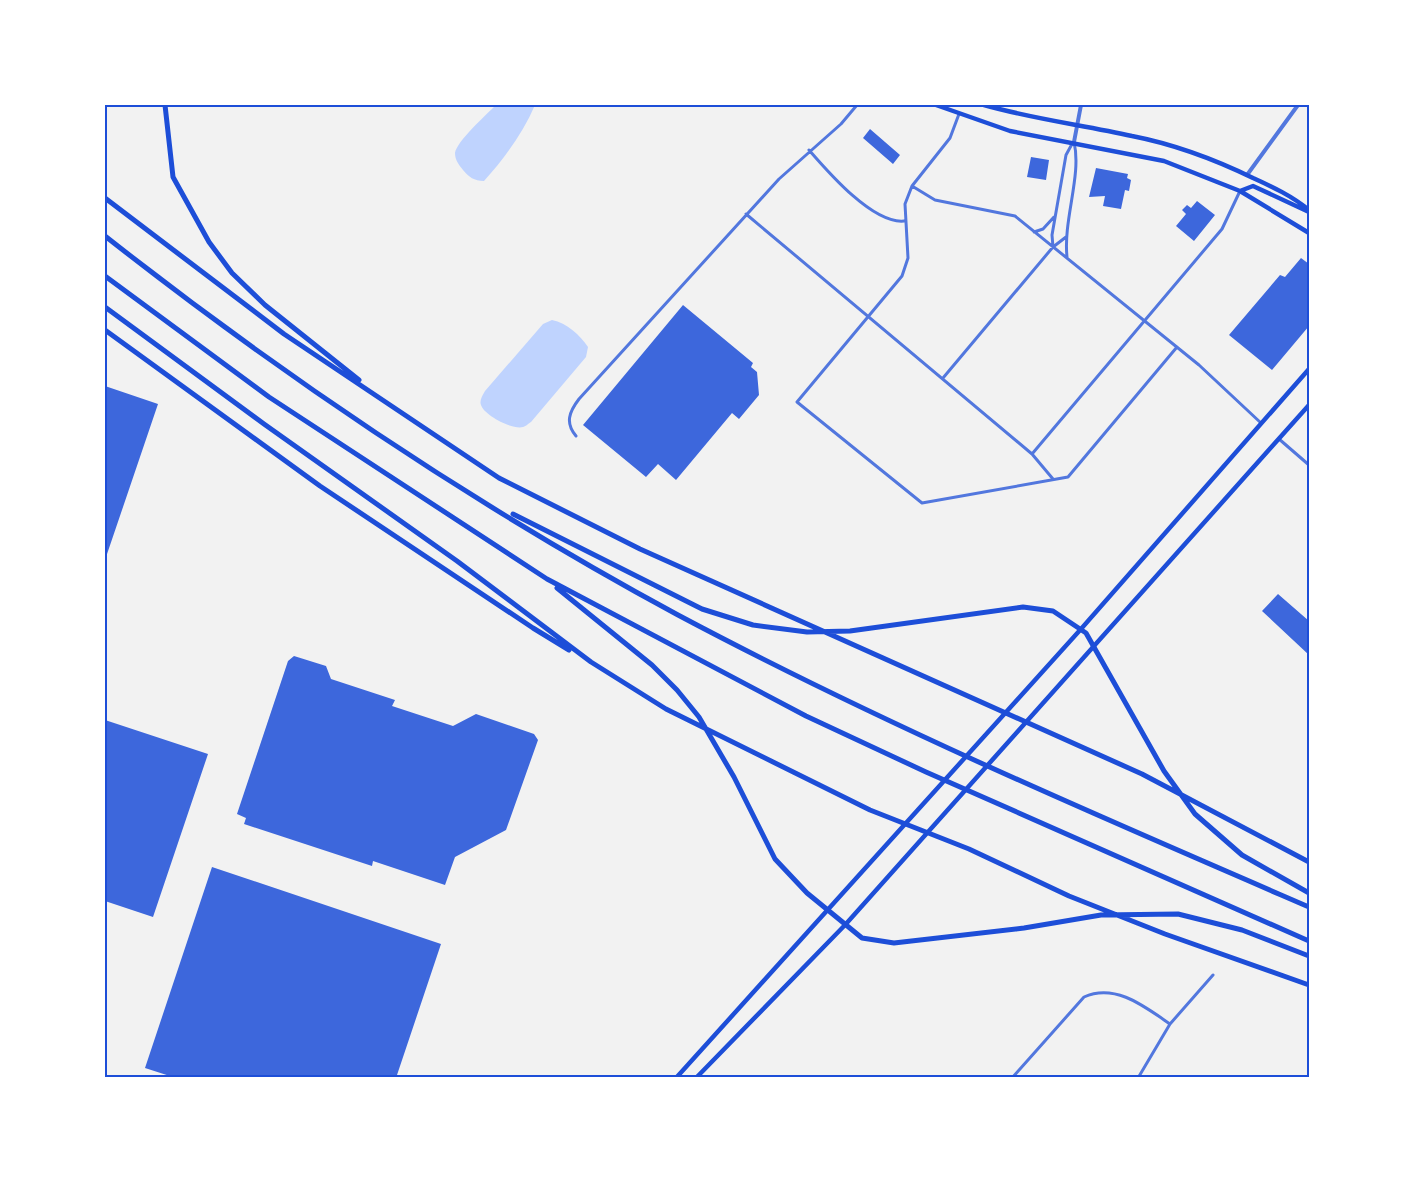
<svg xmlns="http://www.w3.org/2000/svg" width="1414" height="1183" font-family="Mulish,sans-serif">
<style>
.water{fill:#bfd3fe}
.building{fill:#3d67dc}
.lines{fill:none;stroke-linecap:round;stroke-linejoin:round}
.minor{stroke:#5277de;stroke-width:3}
.tertiary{stroke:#5277de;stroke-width:4}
.primary{stroke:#1d4ed8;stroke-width:4.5}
.motorway{stroke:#1d4ed8;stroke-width:5}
.neatline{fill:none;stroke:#1d4ed8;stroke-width:2}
</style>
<rect width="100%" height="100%" fill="#f2f2f2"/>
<path class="water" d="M 496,105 L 535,105 C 523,133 504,159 484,181 C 474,181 469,177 463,170 C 459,165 455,160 455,153 C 457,141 486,115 496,105 Z
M 552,320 C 567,323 580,335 588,347 L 586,357 L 531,422 C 529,423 525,427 523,427 C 512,430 484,415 481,405 C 479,400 483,395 485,391 L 543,324 Z"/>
<path class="building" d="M 870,129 L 900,155 L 893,164 L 863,138 Z
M 1031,157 L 1049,160 L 1046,180 L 1027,177 Z
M 1096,168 L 1128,174 L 1127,178 L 1131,180 L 1129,191 L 1125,190 L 1121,209 L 1103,206 L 1105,196 L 1089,197 Z
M 1197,201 L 1215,215 L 1194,241 L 1176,226 L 1186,214 L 1182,210 L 1187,205 L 1191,208 Z
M 1301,258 L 1309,264 L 1309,326 L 1272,370 L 1229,335 L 1280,275 L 1285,277 Z
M 683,305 L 753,363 L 751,367 L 757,372 L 759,395 L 739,419 L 732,413 L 676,480 L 658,464 L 646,477 L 583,425 Z
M 105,386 L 158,404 L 105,560 Z
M 1278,594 L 1309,621 L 1309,655 L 1262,611 Z
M 294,656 L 326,666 L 331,679 L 395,700 L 392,706 L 453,726 L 476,714 L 534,734 L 538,740 L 506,830 L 455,857 L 445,885 L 373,861 L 372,866 L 244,824 L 246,818 L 237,814 L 288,661 Z
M 105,720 L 208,754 L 153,917 L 105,901 Z
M 212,867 L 441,944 L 396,1078 L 176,1078 L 145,1068 Z"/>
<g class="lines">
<path class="minor" d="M 959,114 L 950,138 L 912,186 L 905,204 L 908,258 L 902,276 L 797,402 L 922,503 L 1068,477 L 1177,347
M 809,150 C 829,173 873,224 904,221
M 912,186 L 935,200 L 1015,216 L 1199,365 L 1261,423
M 746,214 L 1032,454 L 1053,479
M 1034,232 L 1043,229 L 1054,217
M 1053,247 L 1052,235 L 1066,155 L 1072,144
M 1067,257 C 1063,220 1082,175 1074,142
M 943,378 L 1053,247 L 1066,237
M 576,436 C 565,423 569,412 579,399 L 779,179 L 841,124 L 857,105
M 1279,439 L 1309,465
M 1032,454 L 1222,229 L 1240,191
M 1012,1078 L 1084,997 C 1115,983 1144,1006 1170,1024
M 1138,1078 L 1170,1024 L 1213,975"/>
<path class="tertiary" d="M 1074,142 L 1081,105
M 1247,175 L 1298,105"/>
<path class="primary" d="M 936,105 L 1010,131 L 1164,161 L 1240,191 L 1309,233
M 984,105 C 1033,119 1083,125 1132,136 C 1173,144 1216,160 1253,178 C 1273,187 1292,196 1309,210
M 1240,191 L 1253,186 L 1309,212
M 676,1078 L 1081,629 L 1309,369
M 696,1078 L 845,925 L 1309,405"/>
<path class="motorway" d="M 165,105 L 173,177 L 209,242 L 232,273 L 265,305 L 359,380
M 105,198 L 284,334 L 499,478 L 640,549 L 1142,774 L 1309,862
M 105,236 C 283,376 478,507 678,615 C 883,724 1096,815 1309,907
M 105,276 L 269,397 L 547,579 L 806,716 L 926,772 L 1309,941
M 105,307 L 264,424 L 457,561 L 591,662 L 666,709 L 870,810 L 969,849 L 1069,896 L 1165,934 L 1309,985
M 105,330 L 320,486 L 533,628 L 569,650
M 513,514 L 702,609 L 753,625 L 807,632 L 850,631 L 1023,607 L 1053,611 L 1086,633 L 1164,771 L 1195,814 L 1242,855 L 1309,893
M 557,588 L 652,665 L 677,690 L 699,717 L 734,777 L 775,859 L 807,893 L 862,938 L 894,943 L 1024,928 L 1101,915 L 1178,914 L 1242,930 L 1309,956"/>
</g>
<rect width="1414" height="1183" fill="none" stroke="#ffffff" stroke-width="213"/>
<rect x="106" y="106" width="1202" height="970" class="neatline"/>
</svg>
